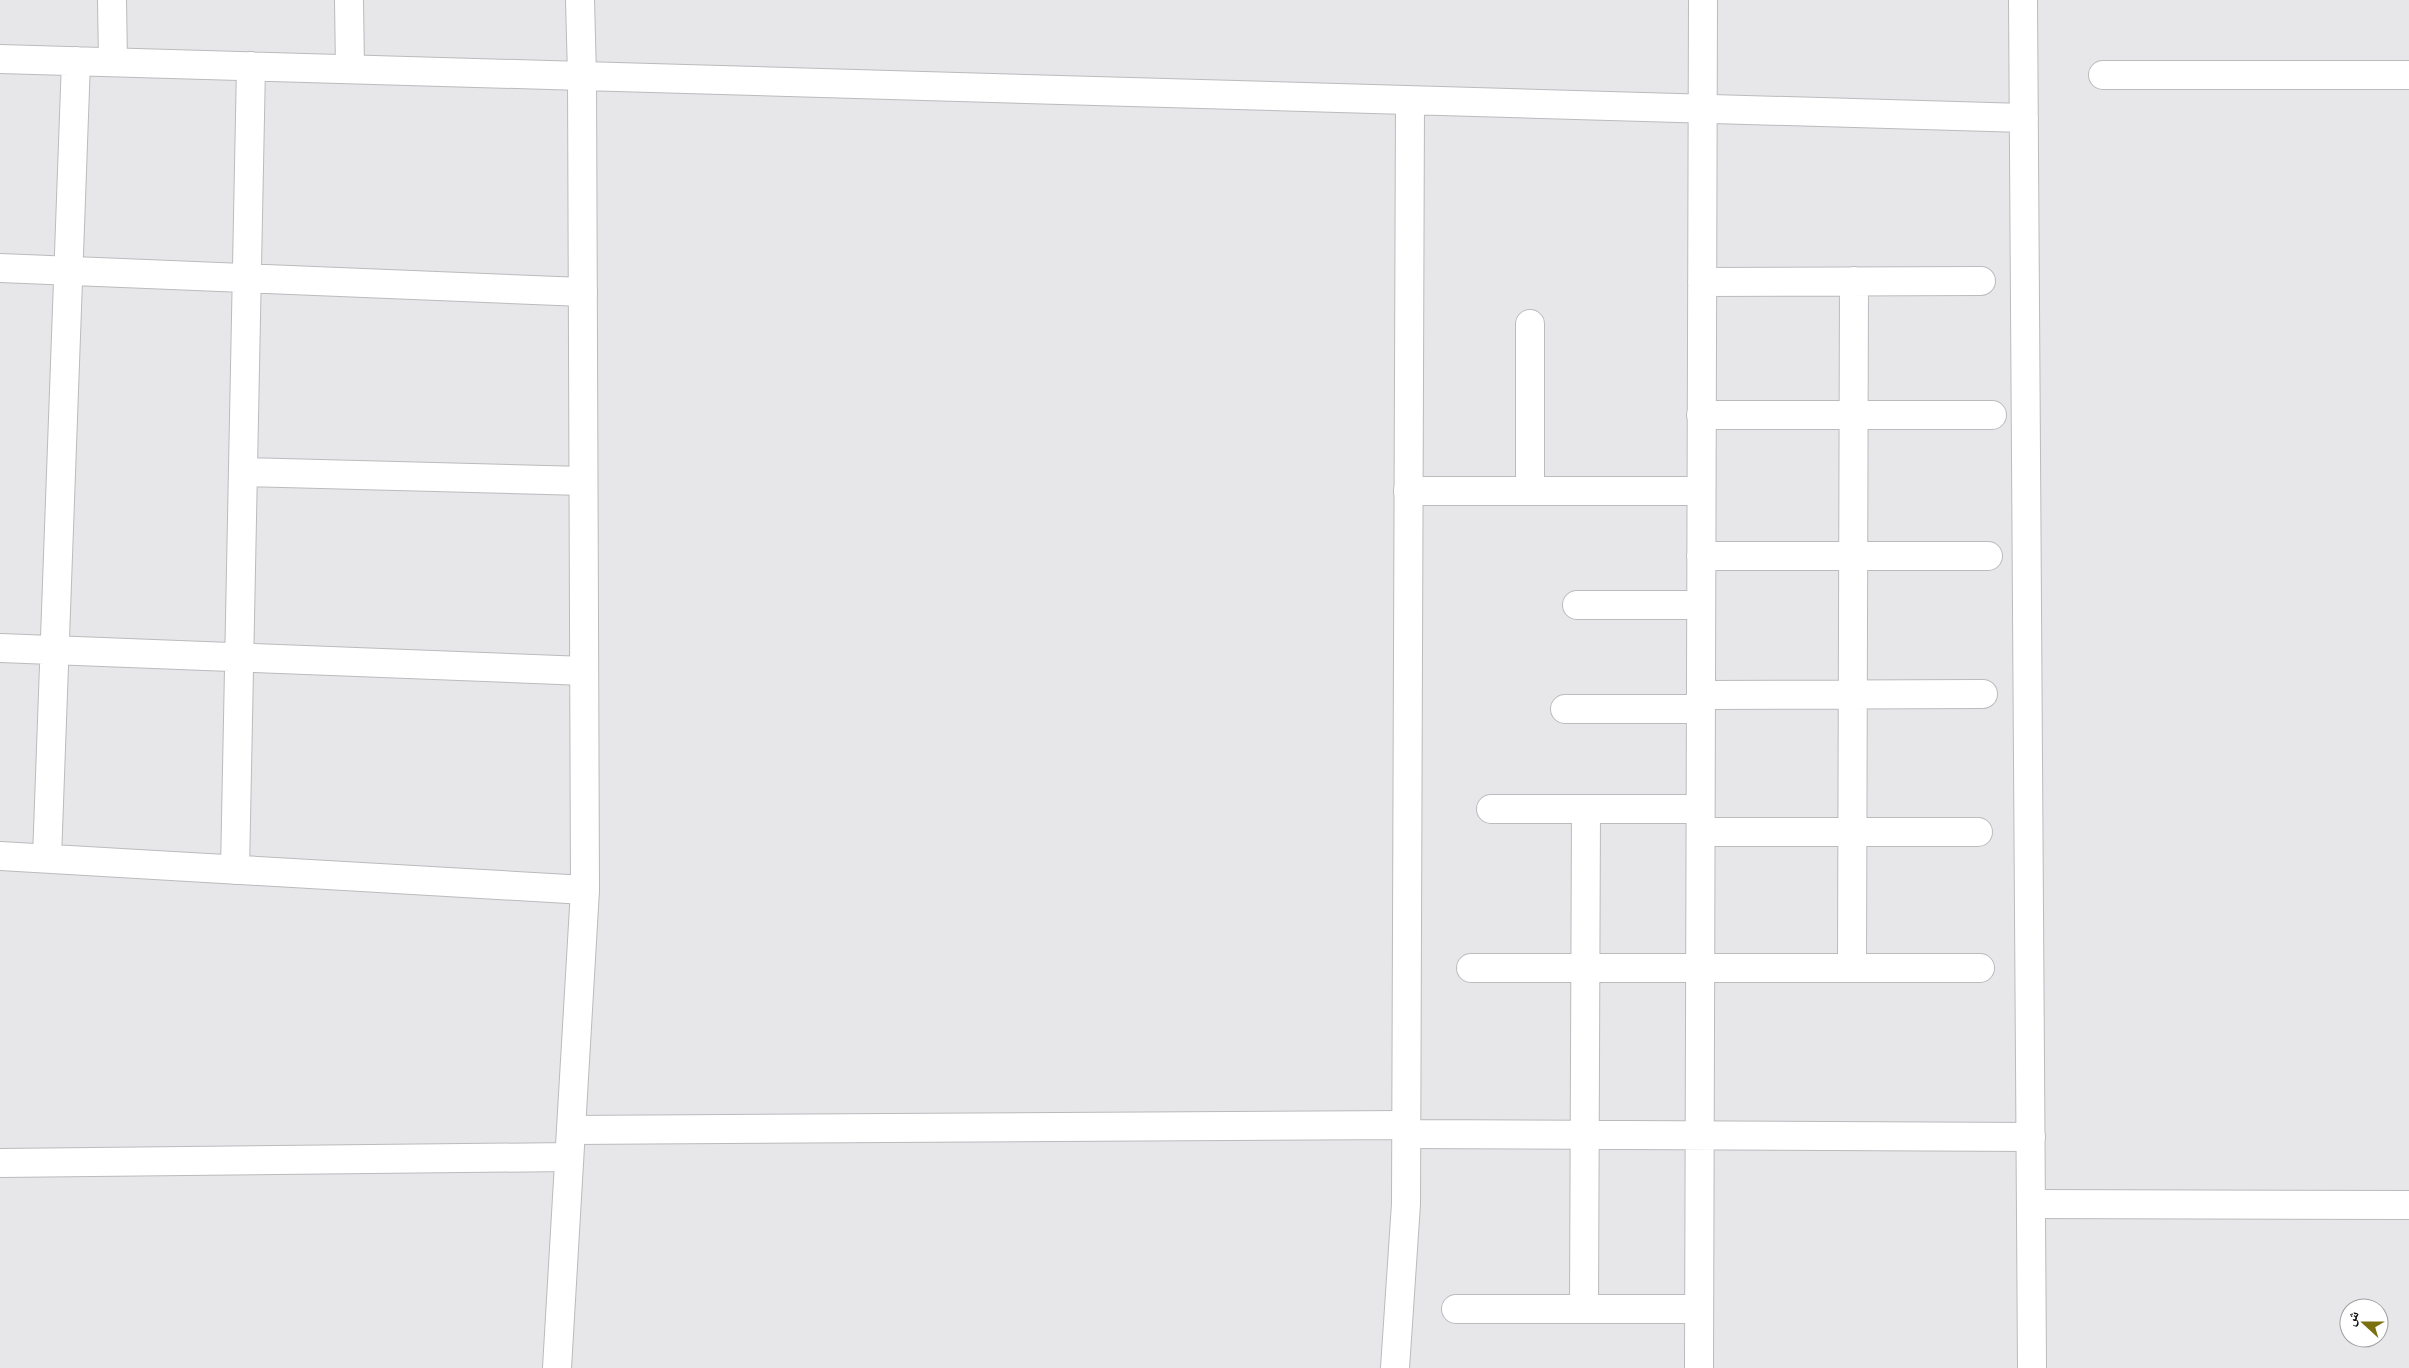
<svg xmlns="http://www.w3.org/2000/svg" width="2409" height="1368" font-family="Helvetica,'Noto Naskh Arabic',sans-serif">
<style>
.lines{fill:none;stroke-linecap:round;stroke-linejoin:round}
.street-casing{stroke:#bbbbbe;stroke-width:30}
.secondary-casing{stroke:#bbbbbe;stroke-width:30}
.street{stroke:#fff;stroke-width:28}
.secondary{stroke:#fff;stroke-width:28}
</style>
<rect width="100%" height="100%" fill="#e7e7ea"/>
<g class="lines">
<defs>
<path id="street" d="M 112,0 L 113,62
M 349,0 L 350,69
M 0,59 L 582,76 L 580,0
M 2103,75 L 2409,75
M 0,268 L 583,292
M 1702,282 L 1981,281
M 1701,415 L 1992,415
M 243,472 L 583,481
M 1530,490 L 1530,324
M 1408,491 L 1701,491
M 1701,556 L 1988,556
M 1577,605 L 1701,605
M 0,648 L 584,671
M 1701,695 L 1983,694
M 1565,709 L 1701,709
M 1491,809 L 1700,809
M 1701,832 L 1978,832
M 0,856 L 585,890
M 47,858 L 76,61
M 235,870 L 251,66
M 1471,968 L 1980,968
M 1852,968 L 1854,281
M 571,1130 L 1405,1125
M 1406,1134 L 2031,1137
M 0,1163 L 569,1157
M 2031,1204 L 2409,1205
M 1456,1309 L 1699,1309
M 1584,1309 L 1586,809
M 1699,1368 L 1703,0"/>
<path id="secondary" d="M 2023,0 L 2032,1368
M 557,1368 L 585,890 L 582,76 L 2024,118
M 1395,1368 L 1406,1204 L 1410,101"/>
</defs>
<use href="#street" class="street-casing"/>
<use href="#secondary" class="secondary-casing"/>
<use href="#street" class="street"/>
<use href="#secondary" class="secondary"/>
</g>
<g transform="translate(2364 1323) rotate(291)"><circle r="24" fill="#ffffff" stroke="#a0a0a1"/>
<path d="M0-4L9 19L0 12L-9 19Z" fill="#7a700f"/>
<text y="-8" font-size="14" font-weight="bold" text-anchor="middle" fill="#121213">ش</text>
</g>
</svg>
